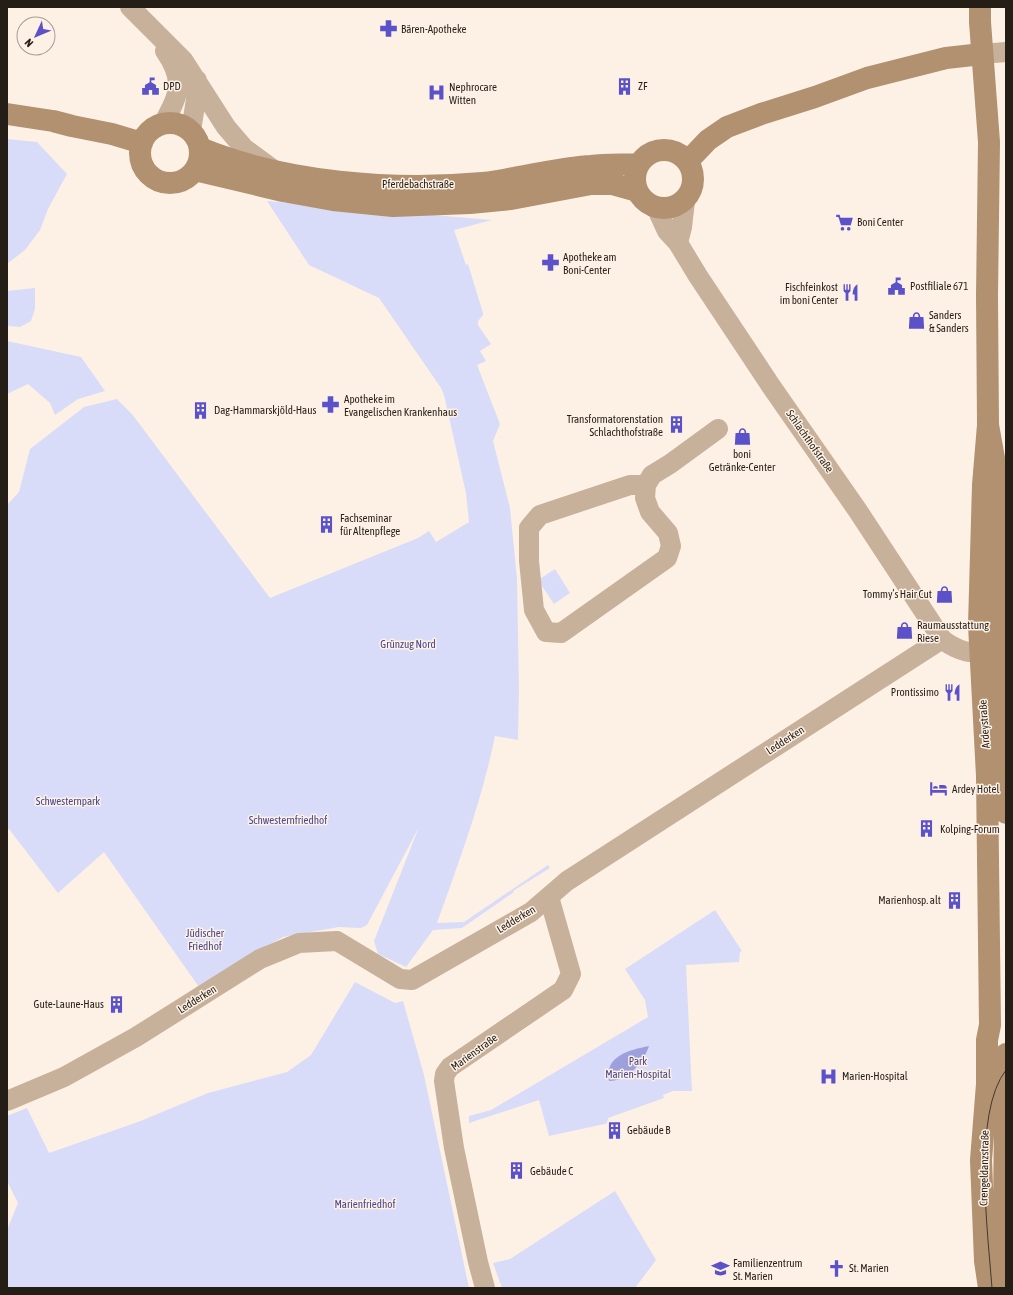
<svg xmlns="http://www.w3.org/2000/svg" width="1013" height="1295" font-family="'Asap Condensed',sans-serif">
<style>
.green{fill:#d9dcf8}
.water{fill:#9da0dd}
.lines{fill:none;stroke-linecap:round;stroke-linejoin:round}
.street{stroke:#c7b19b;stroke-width:20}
.secondary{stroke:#b19170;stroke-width:22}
.tram{stroke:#413931;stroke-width:1}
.labels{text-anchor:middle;stroke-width:3;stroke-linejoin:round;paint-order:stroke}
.poi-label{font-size:11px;fill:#251e16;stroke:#fdf1e5;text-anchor:start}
.street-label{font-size:11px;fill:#251e16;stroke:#fdf1e5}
.park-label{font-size:11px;fill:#494690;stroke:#fdf1e5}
</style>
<rect width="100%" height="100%" fill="#fdf1e5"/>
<path class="green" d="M 7,139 L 37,142 L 67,174 L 48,209 L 40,230 L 25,250 L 7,264 Z
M 267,201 L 492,220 L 454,230 L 466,265 L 468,264 L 483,313 L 483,315 L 478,321 L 478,325 L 491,344 L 480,351 L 486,361 L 477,365 L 500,424 L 493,441 L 510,508 L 517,579 L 519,690 L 518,740 L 495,736 C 482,800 459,862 437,923 L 464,922 L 548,865 L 550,868 L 513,891 L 514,892 L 462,928 L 433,930 L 406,967 L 378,954 L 374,941 L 419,827 L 367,925 L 361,928 L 339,927 L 283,937 L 254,953 L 199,987 L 104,852 L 58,893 L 9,829 L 7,830 L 7,505 L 19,492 L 30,449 L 84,407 L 117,399 L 132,414 L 270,598 L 418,538 L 429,531 L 436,542 L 469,522 L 466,493 L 444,395 L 441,388 L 379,298 L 309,265 Z
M 35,288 L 35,309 L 31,321 L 20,327 L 9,326 L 7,325 L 7,291 Z
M 7,341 L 81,357 L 105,391 L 78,399 L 55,415 L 50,403 L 28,384 L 7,394 Z
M 555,569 L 570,593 L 554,604 L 538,580 Z
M 715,910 L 742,951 L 740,952 L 739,962 L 686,965 L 692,1091 L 673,1091 L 663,1095 L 664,1098 L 608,1118 L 609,1123 L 549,1136 L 539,1100 L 469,1123 L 469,1116 L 491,1110 L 648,1017 L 645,1000 L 625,969 Z
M 355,982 L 395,1003 L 403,1001 L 424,1075 L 469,1288 L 7,1288 L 7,1230 L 18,1203 L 7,1181 L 7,1116 L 27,1108 L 49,1153 L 138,1122 L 208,1093 L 287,1072 L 311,1055 Z
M 615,1191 L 656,1260 L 635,1288 L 502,1288 L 493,1263 L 510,1259 Z"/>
<path class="water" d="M 649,1046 C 643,1063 628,1081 609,1081 C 604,1056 629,1050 649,1046 Z"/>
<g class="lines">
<path class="street" d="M 130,7 L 183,60 L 226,127 L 244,148 L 274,170
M 982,54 L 1006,52
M 163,124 C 179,94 186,82 165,51
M 191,131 L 197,93 L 197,80
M 656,207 L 667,231 L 678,243 L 698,276 L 771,386 L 858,511 L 942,639 C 950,646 969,656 980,651 C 985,650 990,646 995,643
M 678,243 L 682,227 L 685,201
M 646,485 L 630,485 L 540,515 L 529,528 L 529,561 L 534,610 L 546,632 L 561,633 L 667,558 L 671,546 L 668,533 L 650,512 L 645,498 L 646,485 L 652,475 L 670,464 L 718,429
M 7,1101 L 64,1077 L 136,1037 L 260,959 L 299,943 L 337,941 L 400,979 L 412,980 L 531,912 L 567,881 L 942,639
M 485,1288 L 478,1262 L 454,1148 L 444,1081 L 445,1074 L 450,1067 L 563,990 L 571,974 L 549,897"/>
<path class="secondary" d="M 980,7 L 980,22 L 989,142 L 987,296 L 988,425 L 997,475 L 1006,813
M 7,114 L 53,121 L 72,126 L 112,134 L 142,143
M140 153a30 30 0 1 1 60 0a30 30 0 1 1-60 0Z
M 200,148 C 285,183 392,191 483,183 C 502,181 521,176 540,173 C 557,170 574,167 591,166 C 607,164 623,165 639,164
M635 179a29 29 0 1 1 58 0a29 29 0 1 1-58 0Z
M 688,161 L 708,140 L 727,127 L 761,114 L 815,97 L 867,78 L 946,58 L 982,54
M 195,170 L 283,191 L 333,200 L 393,206 L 470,203 L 511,199 L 591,184 L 612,184 L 637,191
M 988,425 L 983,485 L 979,625 L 987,776 L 990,1025 L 987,1040 L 987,1084 L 981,1160 L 985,1261 L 989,1288
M 1006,1054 C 1003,1081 1005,1107 1005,1134 C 1004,1184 1003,1234 1006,1284"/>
<path class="tram" d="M 992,1288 C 988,1233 972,1113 1006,1070"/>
</g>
<defs>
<symbol id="pharmacy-bare" viewBox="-9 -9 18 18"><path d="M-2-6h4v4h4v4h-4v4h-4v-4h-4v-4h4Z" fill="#5b51c9" stroke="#fdf1e5" stroke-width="2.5" paint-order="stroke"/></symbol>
<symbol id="civic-bare" viewBox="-9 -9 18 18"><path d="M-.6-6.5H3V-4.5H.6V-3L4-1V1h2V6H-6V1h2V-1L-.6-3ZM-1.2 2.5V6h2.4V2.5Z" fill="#5b51c9" stroke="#fdf1e5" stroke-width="2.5" paint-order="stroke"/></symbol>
<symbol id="building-bare" viewBox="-9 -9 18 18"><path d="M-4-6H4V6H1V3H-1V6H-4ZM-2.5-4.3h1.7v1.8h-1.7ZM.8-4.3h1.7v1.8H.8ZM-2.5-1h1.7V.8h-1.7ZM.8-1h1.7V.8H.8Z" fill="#5b51c9" stroke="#fdf1e5" stroke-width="2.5" paint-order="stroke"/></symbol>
<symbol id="hospital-bare" viewBox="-9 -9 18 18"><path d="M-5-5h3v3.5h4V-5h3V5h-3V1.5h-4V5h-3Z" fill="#5b51c9" stroke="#fdf1e5" stroke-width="2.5" paint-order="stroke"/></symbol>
<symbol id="supermarket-bare" viewBox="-9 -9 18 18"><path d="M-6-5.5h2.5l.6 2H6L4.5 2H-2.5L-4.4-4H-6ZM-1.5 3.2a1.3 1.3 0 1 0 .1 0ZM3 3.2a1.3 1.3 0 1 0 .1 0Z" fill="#5b51c9" stroke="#fdf1e5" stroke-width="2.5" paint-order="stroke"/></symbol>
<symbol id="restaurant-bare" viewBox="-9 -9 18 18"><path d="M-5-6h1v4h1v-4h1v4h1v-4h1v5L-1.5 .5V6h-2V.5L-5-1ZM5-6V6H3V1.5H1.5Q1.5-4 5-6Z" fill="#5b51c9" stroke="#fdf1e5" stroke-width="2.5" paint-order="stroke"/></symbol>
<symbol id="shop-bare" viewBox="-9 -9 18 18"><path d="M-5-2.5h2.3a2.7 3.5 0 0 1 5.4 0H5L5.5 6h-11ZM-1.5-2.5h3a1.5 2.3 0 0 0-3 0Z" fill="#5b51c9" stroke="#fdf1e5" stroke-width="2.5" paint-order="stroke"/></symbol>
<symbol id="hotel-bare" viewBox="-9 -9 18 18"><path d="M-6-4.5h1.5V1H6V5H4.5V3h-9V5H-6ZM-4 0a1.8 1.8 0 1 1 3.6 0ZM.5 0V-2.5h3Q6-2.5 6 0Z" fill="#5b51c9" stroke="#fdf1e5" stroke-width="2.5" paint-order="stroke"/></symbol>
<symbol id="church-bare" viewBox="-9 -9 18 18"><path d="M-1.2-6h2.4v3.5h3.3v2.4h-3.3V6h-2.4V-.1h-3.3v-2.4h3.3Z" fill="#5b51c9" stroke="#fdf1e5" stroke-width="2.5" paint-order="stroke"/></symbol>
<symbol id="school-bare" viewBox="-9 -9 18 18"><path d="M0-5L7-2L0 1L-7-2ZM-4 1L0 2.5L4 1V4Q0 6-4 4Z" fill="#5b51c9" stroke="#fdf1e5" stroke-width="2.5" paint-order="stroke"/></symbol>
</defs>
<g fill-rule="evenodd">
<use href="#pharmacy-bare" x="376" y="16" width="25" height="25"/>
<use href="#civic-bare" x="138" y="74" width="25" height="25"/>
<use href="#building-bare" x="612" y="74" width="25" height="25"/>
<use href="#hospital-bare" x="424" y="80" width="25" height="25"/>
<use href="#supermarket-bare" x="832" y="210" width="25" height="25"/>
<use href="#pharmacy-bare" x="538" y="250" width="25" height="25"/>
<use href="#civic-bare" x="884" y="274" width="25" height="25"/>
<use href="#restaurant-bare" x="838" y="280" width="25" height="25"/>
<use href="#shop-bare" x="904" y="308" width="25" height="25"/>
<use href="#pharmacy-bare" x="318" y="392" width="25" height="25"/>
<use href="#building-bare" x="188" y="398" width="25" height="25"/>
<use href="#building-bare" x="664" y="412" width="25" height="25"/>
<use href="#shop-bare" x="730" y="424" width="25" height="25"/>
<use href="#building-bare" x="314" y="512" width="25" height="25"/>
<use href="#shop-bare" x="932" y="582" width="25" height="25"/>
<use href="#shop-bare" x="892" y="618" width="25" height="25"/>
<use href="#restaurant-bare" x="940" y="680" width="25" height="25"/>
<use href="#hotel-bare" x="926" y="776" width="25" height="25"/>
<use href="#building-bare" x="914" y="816" width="25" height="25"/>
<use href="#building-bare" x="942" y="888" width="25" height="25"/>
<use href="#building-bare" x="104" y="992" width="25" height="25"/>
<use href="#hospital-bare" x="816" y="1064" width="25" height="25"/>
<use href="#building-bare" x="602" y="1118" width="25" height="25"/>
<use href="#building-bare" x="504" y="1158" width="25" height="25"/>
<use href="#church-bare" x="824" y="1256" width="25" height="25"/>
<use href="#school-bare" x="708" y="1256" width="25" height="25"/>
</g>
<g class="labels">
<g class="poi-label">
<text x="401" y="33">Bären-Apotheke</text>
<text x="163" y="90">DPD</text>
<text x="638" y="90">ZF</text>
<text x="449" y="91">Nephrocare<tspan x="449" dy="13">Witten</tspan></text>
<text x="857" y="226">Boni Center</text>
<text x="563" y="261">Apotheke am<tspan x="563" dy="13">Boni-Center</tspan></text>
<text x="910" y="290">Postfiliale 671</text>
<text x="838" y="291" text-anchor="end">Fischfeinkost<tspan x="838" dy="13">im boni Center</tspan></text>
<text x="929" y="319">Sanders<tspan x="929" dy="13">&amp; Sanders</tspan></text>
<text x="344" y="403">Apotheke im<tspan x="344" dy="13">Evangelischen Krankenhaus</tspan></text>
<text x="214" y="414">Dag-Hammarskjöld-Haus</text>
<text x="663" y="423" text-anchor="end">Transformatorenstation<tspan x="663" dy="13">Schlachthofstraße</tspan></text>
<text x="742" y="458" text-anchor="middle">boni<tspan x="742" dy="13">Getränke-Center</tspan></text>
<text x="340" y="522">Fachseminar<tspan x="340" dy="13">für Altenpflege</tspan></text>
<text x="932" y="598" text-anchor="end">Tommy’s Hair Cut</text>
<text x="917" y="629">Raumausstattung<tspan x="917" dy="13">Riese</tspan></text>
<text x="939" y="696" text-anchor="end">Prontissimo</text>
<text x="952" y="793">Ardey Hotel</text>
<text x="940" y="833">Kolping-Forum</text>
<text x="941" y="904" text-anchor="end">Marienhosp. alt</text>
<text x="104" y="1008" text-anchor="end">Gute-Laune-Haus</text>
<text x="842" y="1080">Marien-Hospital</text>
<text x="627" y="1134">Gebäude B</text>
<text x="530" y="1175">Gebäude C</text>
<text x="733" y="1267">Familienzentrum<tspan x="733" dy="13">St. Marien</tspan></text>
<text x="849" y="1272">St. Marien</text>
</g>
<g class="street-label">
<text x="418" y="188">Pferdebachstraße</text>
<text transform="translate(810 441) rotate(55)" y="4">Schlachthofstraße</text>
<text transform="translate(984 724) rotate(-94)" y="4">Ardeystraße</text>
<text transform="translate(785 740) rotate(-33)" y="4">Ledderken</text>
<text transform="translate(516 919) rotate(-31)" y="4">Ledderken</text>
<text transform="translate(197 999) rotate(-32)" y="4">Ledderken</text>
<text transform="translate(474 1052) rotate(-36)" y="4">Marienstraße</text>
<text transform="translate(984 1168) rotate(-89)" y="4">Crengeldanzstraße</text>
</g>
<g class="park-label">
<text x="408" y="648">Grünzug Nord</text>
<text x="68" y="805">Schwesternpark</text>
<text x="288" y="824">Schwesternfriedhof</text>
<text x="205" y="937">Jüdischer<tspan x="205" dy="13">Friedhof</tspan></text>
<text x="638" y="1065">Park<tspan x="638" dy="13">Marien-Hospital</tspan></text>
<text x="365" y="1208">Marienfriedhof</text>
</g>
</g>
<rect width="1013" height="1295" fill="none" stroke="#251e16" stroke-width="16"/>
<g transform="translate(36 36) rotate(226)"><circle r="19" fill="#fdf1e5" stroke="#a79d92"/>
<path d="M0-3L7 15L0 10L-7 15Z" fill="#5b51c9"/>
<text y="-6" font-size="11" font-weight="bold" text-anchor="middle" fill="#251e16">N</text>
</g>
</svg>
